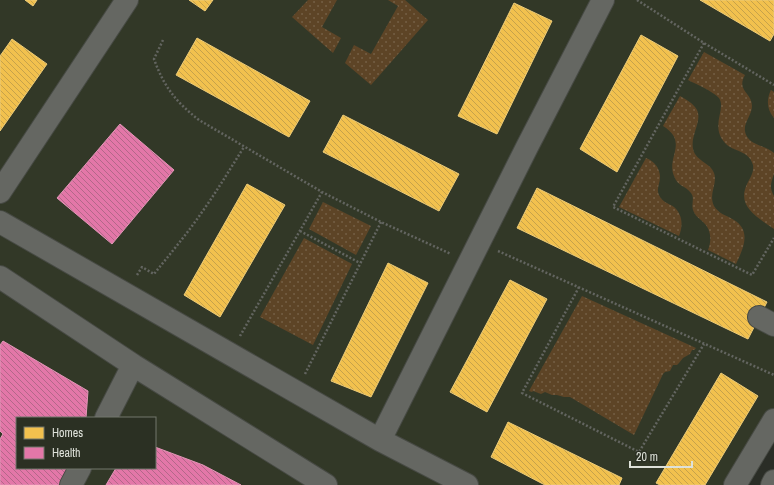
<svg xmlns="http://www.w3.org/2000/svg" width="774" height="485" font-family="'Archivo Narrow',sans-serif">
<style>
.built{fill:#323827;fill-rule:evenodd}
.garden{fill:url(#garden-dots)}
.homes{fill:url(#homes-back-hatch);stroke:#eccb78}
.health{fill:url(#health-back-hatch);stroke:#e297b7}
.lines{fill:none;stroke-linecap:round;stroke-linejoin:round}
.minor-casing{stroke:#474a44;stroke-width:24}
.path{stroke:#636560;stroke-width:2.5;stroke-dasharray:2 2;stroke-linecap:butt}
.minor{stroke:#656762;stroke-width:22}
</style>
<defs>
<pattern id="garden-dots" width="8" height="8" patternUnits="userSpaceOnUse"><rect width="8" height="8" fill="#5d4426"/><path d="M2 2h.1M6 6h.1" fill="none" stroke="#745f45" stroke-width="1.8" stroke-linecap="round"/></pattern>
<pattern id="homes-back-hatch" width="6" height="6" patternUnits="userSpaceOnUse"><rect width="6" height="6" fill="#f2c14e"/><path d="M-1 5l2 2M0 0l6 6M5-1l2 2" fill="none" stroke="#c6a24b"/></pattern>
<pattern id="health-back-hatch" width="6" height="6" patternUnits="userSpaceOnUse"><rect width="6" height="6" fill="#e377a8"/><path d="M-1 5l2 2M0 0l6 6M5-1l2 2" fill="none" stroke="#b36889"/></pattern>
</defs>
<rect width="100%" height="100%" fill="#2a2d26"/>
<path class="built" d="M 0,0 L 774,0 L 774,427 L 741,485 L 0,485 ZM 17,418 L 155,418 L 155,468 L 17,468 Z"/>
<path class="garden" d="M 308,0 L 337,0 L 322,27 L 341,38 L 333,53 L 292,17 Z
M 388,0 L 405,0 L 428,20 L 371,85 L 345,63 L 354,45 L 371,54 L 398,6 Z
M 704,52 L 745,75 C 736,91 752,92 752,106 C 752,117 739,126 748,138 C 754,146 767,146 774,153 C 774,160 774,168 774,174 C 771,183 769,187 774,196 L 774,229 C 757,217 735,206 748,182 C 751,176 754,172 753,165 C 749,150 733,152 725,143 C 709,125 728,107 718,97 C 712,91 696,84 688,80 Z
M 771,90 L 774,92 L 774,118 C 767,110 766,100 771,90 Z
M 680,96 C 685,99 691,102 695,107 C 706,120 686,138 695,154 C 700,162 711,164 714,173 C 718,184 708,193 714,206 C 719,214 726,215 734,220 C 752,231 743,249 736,264 L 708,250 C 712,240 711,229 703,222 C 699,218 695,216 693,210 C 691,204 695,198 691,193 C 685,185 678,187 674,176 C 666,157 689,142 663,126 Z
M 646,158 C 654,161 660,168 660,177 C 660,184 656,189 659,195 C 662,202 668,203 674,207 C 683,215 683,226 679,236 L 619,207 Z
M 323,202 L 371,226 L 356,255 L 309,229 Z
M 304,238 L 352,264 L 313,345 L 260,317 Z
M 582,296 L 696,348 L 694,350 L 692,350 L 690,354 L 683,358 L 679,363 L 677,365 L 673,365 L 670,371 L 665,372 L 663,374 L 634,435 L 570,397 L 564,397 L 557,395 L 552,395 L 545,392 L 541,394 L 533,391 L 532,392 L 529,391 Z"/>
<path class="homes" d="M 25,0 L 37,0 L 33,6 Z
M 189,0 L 213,0 L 205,11 Z
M 700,0 L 774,0 L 774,34 L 770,41 Z
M 514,3 L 552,21 L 497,134 L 458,116 Z
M 641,35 L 678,56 L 617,172 L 580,149 Z
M 197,38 L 310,101 L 289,137 L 176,75 Z
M 12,39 L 47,64 L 0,131 L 0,56 Z
M 343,115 L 459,174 L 439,211 L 323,152 Z
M 247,184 L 285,205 L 220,317 L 184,295 Z
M 537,188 L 767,302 L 748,339 L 517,228 Z
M 388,263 L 428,283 L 371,397 L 331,381 Z
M 510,280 L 547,299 L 487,412 L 450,392 Z
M 721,373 L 758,396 L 705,485 L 660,485 L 656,483 Z
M 508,422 L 622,478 L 619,485 L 545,485 L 491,457 Z"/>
<path class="health" d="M 120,124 L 174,170 L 112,244 L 57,198 Z
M 3,341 L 88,391 L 86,418 L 17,418 L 17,468 L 68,468 L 59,485 L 0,485 L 0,439 L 3,434 L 0,431 L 0,345 Z
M 155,447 L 203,465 L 241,485 L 106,485 L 116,468 L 155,468 Z"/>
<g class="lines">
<defs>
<path id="minor" d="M 0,192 L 127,0
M 0,222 L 380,440 L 467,485
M 0,277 L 133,365 L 326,485
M 759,317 L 774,325
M 106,418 L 133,365
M 380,440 L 527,147 L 603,0
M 71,485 L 80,468
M 735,485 L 774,420
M 772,485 L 774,481"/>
</defs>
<use href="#minor" class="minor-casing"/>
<path class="path" d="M 637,0 L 704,43 L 774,85
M 163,40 L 154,59 C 164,87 176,102 199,120 L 322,192 L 381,222 L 451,254
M 704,43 L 613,207 L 752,275 L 774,238
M 300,231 L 360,263
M 498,251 L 774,375
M 137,275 L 142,267 L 154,274 C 170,254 187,234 202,212 C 217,191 230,169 244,147
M 579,287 L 522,393 L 639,452 L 704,344
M 240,336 L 322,192
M 305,374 L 381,222"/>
<use href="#minor" class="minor"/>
</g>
<rect x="16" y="417" width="140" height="52" fill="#2b3023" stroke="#73776c"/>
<rect x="24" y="427" width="20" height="12" fill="#f2c14e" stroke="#73776c"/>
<text x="52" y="437" font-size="12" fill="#dee1d9">Homes</text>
<rect x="24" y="447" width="20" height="12" fill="#e377a8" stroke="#73776c"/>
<text x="52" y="457" font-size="12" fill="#dee1d9">Health</text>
<path d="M630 461v6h62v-6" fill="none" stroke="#dee1d9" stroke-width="2"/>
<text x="636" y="461" font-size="12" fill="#dee1d9" stroke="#2b3023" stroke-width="3" paint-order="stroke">20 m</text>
</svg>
